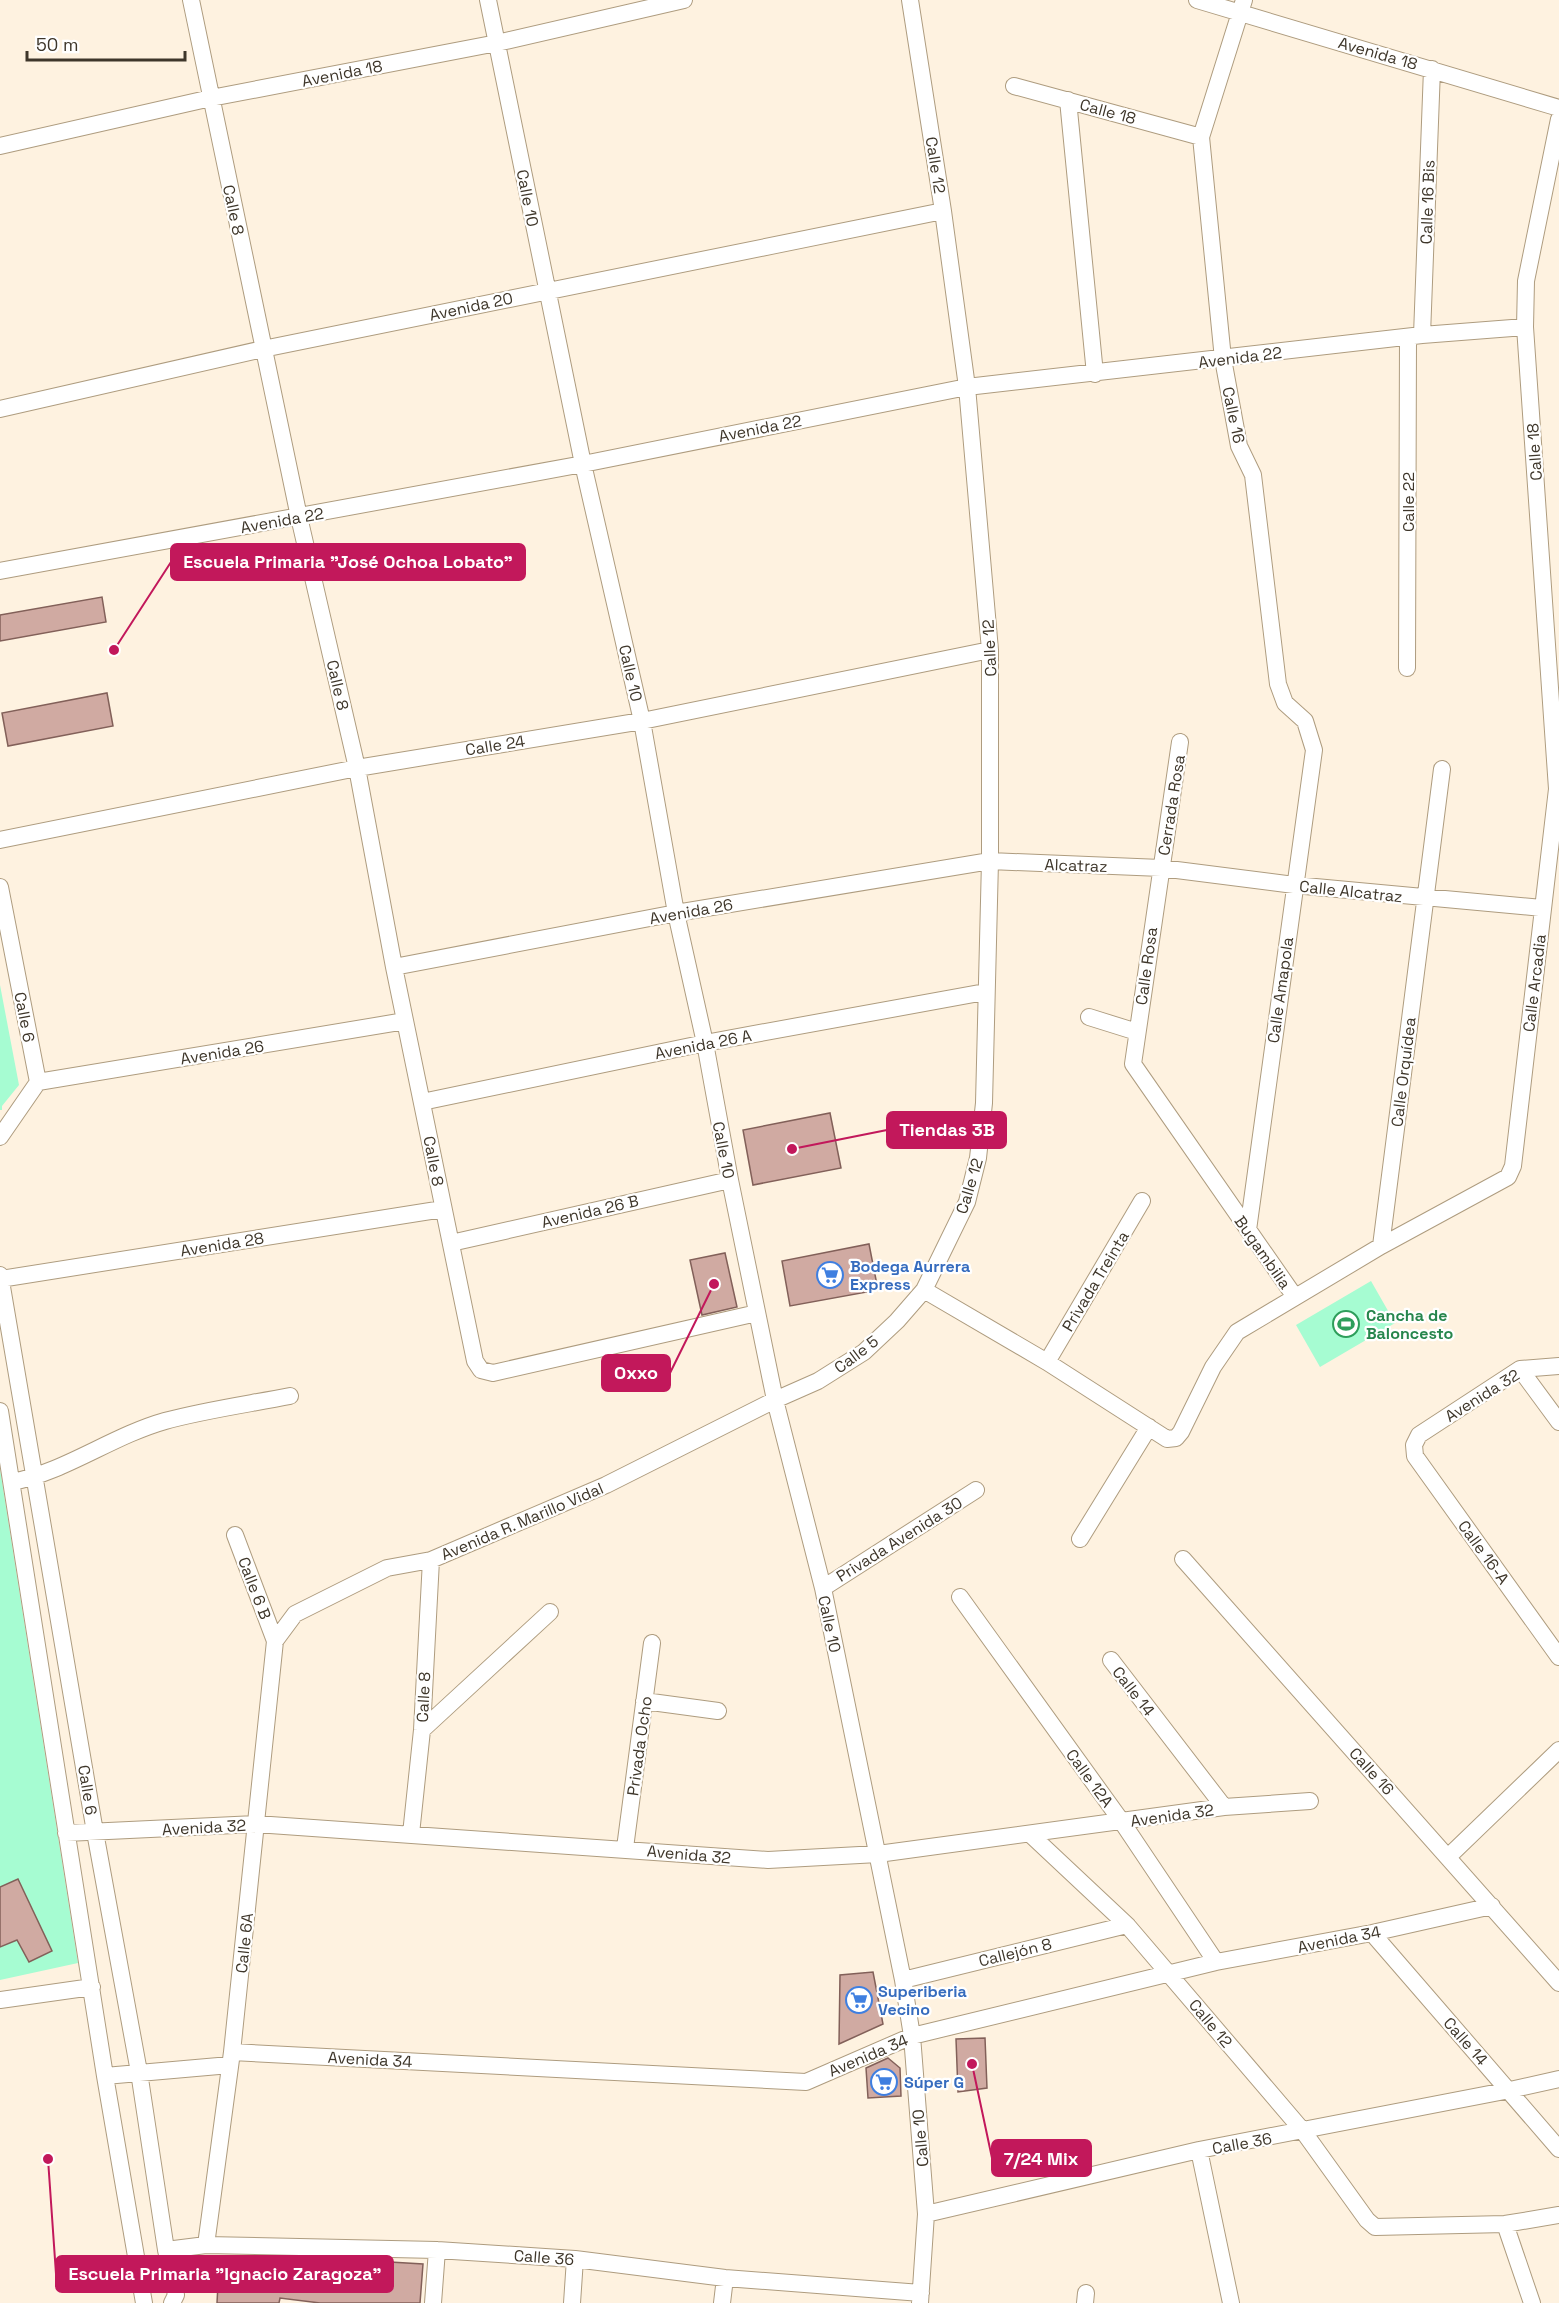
<svg xmlns="http://www.w3.org/2000/svg" width="1559" height="2303" font-family="'Space Grotesk',sans-serif">
<style>
.green{fill:#a6fcd2}
.building{fill:#d0aaa2;stroke:#826059;stroke-width:1.5}
.lines{fill:none;stroke-linecap:round;stroke-linejoin:round}
.street-casing{stroke:#ae9c7f;stroke-width:18}
.street{stroke:#fff;stroke-width:16}
.labels{text-anchor:middle;stroke-width:4.5;stroke-linejoin:round;paint-order:stroke}
.street-label{font-size:16px;fill:#3e362a;stroke:#fff}
.shop-label{font-size:16px;font-weight:bold;fill:#366cbe;stroke:#fff;text-anchor:start}
.leisure-label{font-size:16px;font-weight:bold;fill:#27864d;stroke:#fff;text-anchor:start}
.leader{fill:none;stroke:#c2185b;stroke-width:2}
.callout-dot{fill:#c2185b;stroke:#fff;stroke-width:2}
.callout{fill:#c2185b;stroke:#c2185b;stroke-width:2}
.callout-label{font-size:18px;text-anchor:middle;font-weight:bold;fill:#fff}
</style>
<rect width="100%" height="100%" fill="#fef2e0"/>
<path class="green" d="M 0,985 L 19,1085 L 2,1106 L 2,1110 L 0,1110 Z
M 1371,1281 L 1395,1323 L 1320,1367 L 1296,1325 Z
M 0,1469 L 78,1963 L 0,1980 Z"/>
<path class="building" d="M 102,597 L 106,622 L 0,641 L 0,615 Z
M 107,693 L 113,726 L 8,746 L 2,713 Z
M 830,1113 L 841,1168 L 753,1185 L 743,1130 Z
M 869,1244 L 878,1290 L 790,1306 L 782,1261 Z
M 725,1253 L 737,1307 L 702,1315 L 690,1260 Z
M 18,1879 L 52,1951 L 29,1962 L 17,1940 L 0,1947 L 0,1887 Z
M 873,1972 L 883,2024 L 839,2044 L 840,1975 Z
M 985,2038 L 987,2088 L 958,2092 L 956,2039 Z
M 888,2058 L 900,2068 L 901,2096 L 868,2098 L 866,2068 Z
M 228,2256 L 286,2257 L 284,2269 L 322,2271 L 323,2258 L 423,2264 L 420,2303 L 320,2303 L 280,2298 L 279,2303 L 217,2303 L 218,2284 L 225,2285 Z"/>
<g class="lines">
<defs>
<path id="street" d="M 191,0 L 299,517 L 357,768 L 394,967 L 475,1361 L 481,1370 L 493,1373 L 757,1313
M 488,0 L 583,464 L 642,721 L 676,913 L 705,1043 L 730,1180 L 775,1400 L 823,1588 L 903,1980 L 912,2036 L 926,2214 L 920,2303
M 1197,0 L 1559,108
M 1244,0 L 1201,137 L 1223,359 L 1239,446 L 1253,475 L 1278,684 L 1285,703 L 1305,721 L 1314,750 L 1248,1230
M 1014,86 L 1201,137
M 1068,100 L 1095,374
M 0,146 L 211,98 L 497,43 L 684,0
M 1422,335 L 1432,69
M 0,409 L 263,349 L 943,211
M 0,571 L 583,464 L 967,387 L 1422,335 L 1525,327
M 1407,668 L 1408,337
M 1180,742 L 1133,1064 L 1295,1297
M 0,840 L 357,768 L 642,721 L 990,650
M 0,887 L 38,1082 L 0,1137
M 394,967 L 676,913 L 990,861 L 1161,868 L 1294,885 L 1542,908
M 1089,1017 L 1137,1032
M 38,1082 L 405,1021
M 422,1102 L 705,1043 L 985,992
M 451,1243 L 730,1180
M 1381,1246 L 1442,769
M 0,1275 L 95,1832 L 139,2072 L 166,2250 L 176,2295 L 172,2303
M 0,1279 L 443,1209
M 924,1290 L 1047,1362 L 1167,1439 L 1176,1438 L 1181,1432 L 1213,1367 L 1237,1332 L 1381,1246 L 1508,1177 L 1513,1166 L 1557,789 L 1525,327 L 1526,281 L 1559,119
M 1047,1362 L 1142,1201
M 1559,1366 L 1520,1369 L 1419,1435 L 1414,1445 L 1415,1456 L 1559,1657
M 1520,1369 L 1559,1422
M 0,1411 L 105,2076 L 144,2303
M 12,1482 C 65,1472 112,1436 165,1421 C 205,1410 249,1404 290,1396
M 1080,1539 L 1149,1427
M 1183,1559 L 1559,1983
M 823,1588 L 976,1490
M 960,1597 L 1122,1822 L 1216,1962
M 275,1641 L 295,1614 L 387,1568 L 431,1560 L 606,1485 L 775,1400 L 818,1381 L 864,1352 L 897,1321 L 924,1290 L 967,1202 L 978,1158 L 984,1103 L 990,861 L 990,650 L 967,387 L 943,211 L 910,0
M 1111,1660 L 1224,1807
M 644,1701 L 718,1711
M 422,1730 L 550,1612
M 66,1833 L 256,1824 L 768,1860 L 878,1854 L 1224,1807 L 1310,1801
M 411,1834 L 422,1730 L 431,1560
M 1030,1834 L 1127,1925 L 1303,2131 L 1367,2220 L 1375,2227 L 1505,2224 L 1559,2215
M 625,1848 L 652,1643
M 1448,1857 L 1559,1750
M 1372,1933 L 1559,2149
M 903,1980 L 1127,1925
M 0,2000 L 92,1987
M 232,2052 L 806,2082 L 912,2036 L 1216,1962 L 1372,1933 L 1492,1906
M 105,2076 L 230,2065
M 1199,2150 L 1231,2303
M 926,2214 L 1199,2150 L 1510,2090 L 1559,2079
M 1505,2224 L 1532,2303
M 206,2245 L 232,2052 L 275,1641 L 235,1535
M 166,2250 L 206,2245 L 437,2250 L 575,2259 L 725,2278 L 921,2293
M 433,2303 L 437,2250
M 572,2303 L 575,2259
M 722,2303 L 725,2278
M 1085,2303 L 1086,2293"/>
</defs>
<use href="#street" class="street-casing"/>
<use href="#street" class="street"/>
</g>
<defs>
<symbol id="supermarket-ring" viewBox="-11 -11 22 22"><circle r="9.5" fill="#fff" stroke="#3f7fe0" stroke-width="1.5"/><path d="M-6-5.5h2.5l.6 2H6L4.5 2H-2.5L-4.4-4H-6ZM-1.5 3.2a1.3 1.3 0 1 0 .1 0ZM3 3.2a1.3 1.3 0 1 0 .1 0Z" fill="#3f7fe0"/></symbol>
<symbol id="stadium-ring" viewBox="-11 -11 22 22"><circle r="9.5" fill="#fff" stroke="#2e9e5b" stroke-width="1.5"/><path d="M0-5a6.5 5 0 1 0 0 10a6.5 5 0 1 0 0-10ZM-3.5-1.8h7v3.6h-7Z" fill="#2e9e5b"/></symbol>
</defs>
<g fill-rule="evenodd">
<use href="#supermarket-ring" x="815" y="1260" width="30" height="30"/>
<use href="#stadium-ring" x="1331" y="1309" width="30" height="30"/>
<use href="#supermarket-ring" x="844" y="1985" width="30" height="30"/>
<use href="#supermarket-ring" x="869" y="2067" width="30" height="30"/>
</g>
<g class="labels">
<g class="street-label">
<text transform="translate(1378 53) rotate(16)" y="6">Avenida 18</text>
<text transform="translate(342 73) rotate(-11)" y="6">Avenida 18</text>
<text transform="translate(1108 111) rotate(15)" y="6">Calle 18</text>
<text transform="translate(936 165) rotate(81)" y="6">Calle 12</text>
<text transform="translate(528 198) rotate(79)" y="6">Calle 10</text>
<text transform="translate(1427 202) rotate(-88)" y="6">Calle 16 Bis</text>
<text transform="translate(234 210) rotate(78)" y="6">Calle 8</text>
<text transform="translate(471 306) rotate(-12)" y="6">Avenida 20</text>
<text transform="translate(1240 357) rotate(-7)" y="6">Avenida 22</text>
<text transform="translate(1234 415) rotate(78)" y="6">Calle 16</text>
<text transform="translate(760 428) rotate(-11)" y="6">Avenida 22</text>
<text transform="translate(1534 452) rotate(-94)" y="6">Calle 18</text>
<text transform="translate(1408 502) rotate(-90)" y="6">Calle 22</text>
<text transform="translate(282 520) rotate(-10)" y="6">Avenida 22</text>
<text transform="translate(989 648) rotate(-93)" y="6">Calle 12</text>
<text transform="translate(631 673) rotate(77)" y="6">Calle 10</text>
<text transform="translate(338 685) rotate(77)" y="6">Calle 8</text>
<text transform="translate(495 745) rotate(-9)" y="6">Calle 24</text>
<text transform="translate(1171 805) rotate(-81)" y="6">Cerrada Rosa</text>
<text transform="translate(1076 865) rotate(2)" y="6">Alcatraz</text>
<text transform="translate(1351 891) rotate(6)" y="6">Calle Alcatraz</text>
<text transform="translate(691 911) rotate(-10)" y="6">Avenida 26</text>
<text transform="translate(1146 966) rotate(-82)" y="6">Calle Rosa</text>
<text transform="translate(1534 983) rotate(-83)" y="6">Calle Arcadia</text>
<text transform="translate(1280 990) rotate(-82)" y="6">Calle Amapola</text>
<text transform="translate(25 1017) rotate(79)" y="6">Calle 6</text>
<text transform="translate(703 1044) rotate(-11)" y="6">Avenida 26 A</text>
<text transform="translate(222 1052) rotate(-9)" y="6">Avenida 26</text>
<text transform="translate(1403 1072) rotate(-83)" y="6">Calle Orquídea</text>
<text transform="translate(724 1150) rotate(79)" y="6">Calle 10</text>
<text transform="translate(434 1161) rotate(79)" y="6">Calle 8</text>
<text transform="translate(969 1186) rotate(-73)" y="6">Calle 12</text>
<text transform="translate(590 1211) rotate(-13)" y="6">Avenida 26 B</text>
<text transform="translate(222 1244) rotate(-9)" y="6">Avenida 28</text>
<text transform="translate(1263 1252) rotate(55)" y="6">Bugambilia</text>
<text transform="translate(1095 1281) rotate(-59)" y="6">Privada Treinta</text>
<text transform="translate(856 1354) rotate(-37)" y="6">Calle 5</text>
<text transform="translate(1482 1395) rotate(-32)" y="6">Avenida 32</text>
<text transform="translate(522 1521) rotate(-23)" y="6">Avenida R. Marillo Vidal</text>
<text transform="translate(899 1539) rotate(-32)" y="6">Privada Avenida 30</text>
<text transform="translate(1484 1552) rotate(54)" y="6">Calle 16-A</text>
<text transform="translate(255 1588) rotate(69)" y="6">Calle 6 B</text>
<text transform="translate(830 1624) rotate(78)" y="6">Calle 10</text>
<text transform="translate(1134 1691) rotate(52)" y="6">Calle 14</text>
<text transform="translate(423 1697) rotate(-87)" y="6">Calle 8</text>
<text transform="translate(639 1746) rotate(-82)" y="6">Privada Ocho</text>
<text transform="translate(1372 1771) rotate(48)" y="6">Calle 16</text>
<text transform="translate(1090 1778) rotate(54)" y="6">Calle 12A</text>
<text transform="translate(88 1790) rotate(81)" y="6">Calle 6</text>
<text transform="translate(1172 1815) rotate(-8)" y="6">Avenida 32</text>
<text transform="translate(204 1827) rotate(-3)" y="6">Avenida 32</text>
<text transform="translate(689 1854) rotate(5)" y="6">Avenida 32</text>
<text transform="translate(1339 1939) rotate(-11)" y="6">Avenida 34</text>
<text transform="translate(244 1943) rotate(-84)" y="6">Calle 6A</text>
<text transform="translate(1015 1952) rotate(-14)" y="6">Callejón 8</text>
<text transform="translate(1211 2023) rotate(50)" y="6">Calle 12</text>
<text transform="translate(1466 2041) rotate(49)" y="6">Calle 14</text>
<text transform="translate(868 2055) rotate(-23)" y="6">Avenida 34</text>
<text transform="translate(370 2059) rotate(3)" y="6">Avenida 34</text>
<text transform="translate(920 2138) rotate(-95)" y="6">Calle 10</text>
<text transform="translate(1242 2143) rotate(-10)" y="6">Calle 36</text>
<text transform="translate(544 2257) rotate(4)" y="6">Calle 36</text>
</g>
<g class="shop-label">
<text x="850" y="1272">Bodega Aurrera<tspan x="850" dy="18">Express</tspan></text>
<text x="878" y="1997">Superiberia<tspan x="878" dy="18">Vecino</tspan></text>
<text x="904" y="2088">Súper G</text>
</g>
<g class="leisure-label">
<text x="1366" y="1321">Cancha de<tspan x="1366" dy="18">Baloncesto</tspan></text>
</g>
</g>
<path class="leader" d="M114 650L171 562M792 1149L887 1130M714 1284L670 1373M972 2064L992 2158M48 2159L56 2274"/>
<g class="callout-dot">
<circle cx="114" cy="650" r="6"/>
<circle cx="792" cy="1149" r="6"/>
<circle cx="714" cy="1284" r="6"/>
<circle cx="972" cy="2064" r="6"/>
<circle cx="48" cy="2159" r="6"/>
</g>
<g class="callout">
<rect x="171" y="544" width="354" height="36" rx="6"/>
<rect x="887" y="1112" width="119" height="36" rx="6"/>
<rect x="602" y="1355" width="68" height="36" rx="6"/>
<rect x="992" y="2140" width="99" height="36" rx="6"/>
<rect x="56" y="2256" width="337" height="36" rx="6"/>
</g>
<g class="callout-label">
<text x="348" y="568">Escuela Primaria "José Ochoa Lobato"</text>
<text x="947" y="1136">Tiendas 3B</text>
<text x="636" y="1379">Oxxo</text>
<text x="1041" y="2165">7/24 Mix</text>
<text x="225" y="2280">Escuela Primaria "Ignacio Zaragoza"</text>
</g>
<path d="M27 51v9h158v-9" fill="none" stroke="#3e362a" stroke-width="3"/>
<text x="36" y="51" font-size="18" fill="#3e362a" stroke="#ffffff" stroke-width="4.5" paint-order="stroke">50 m</text>
</svg>
